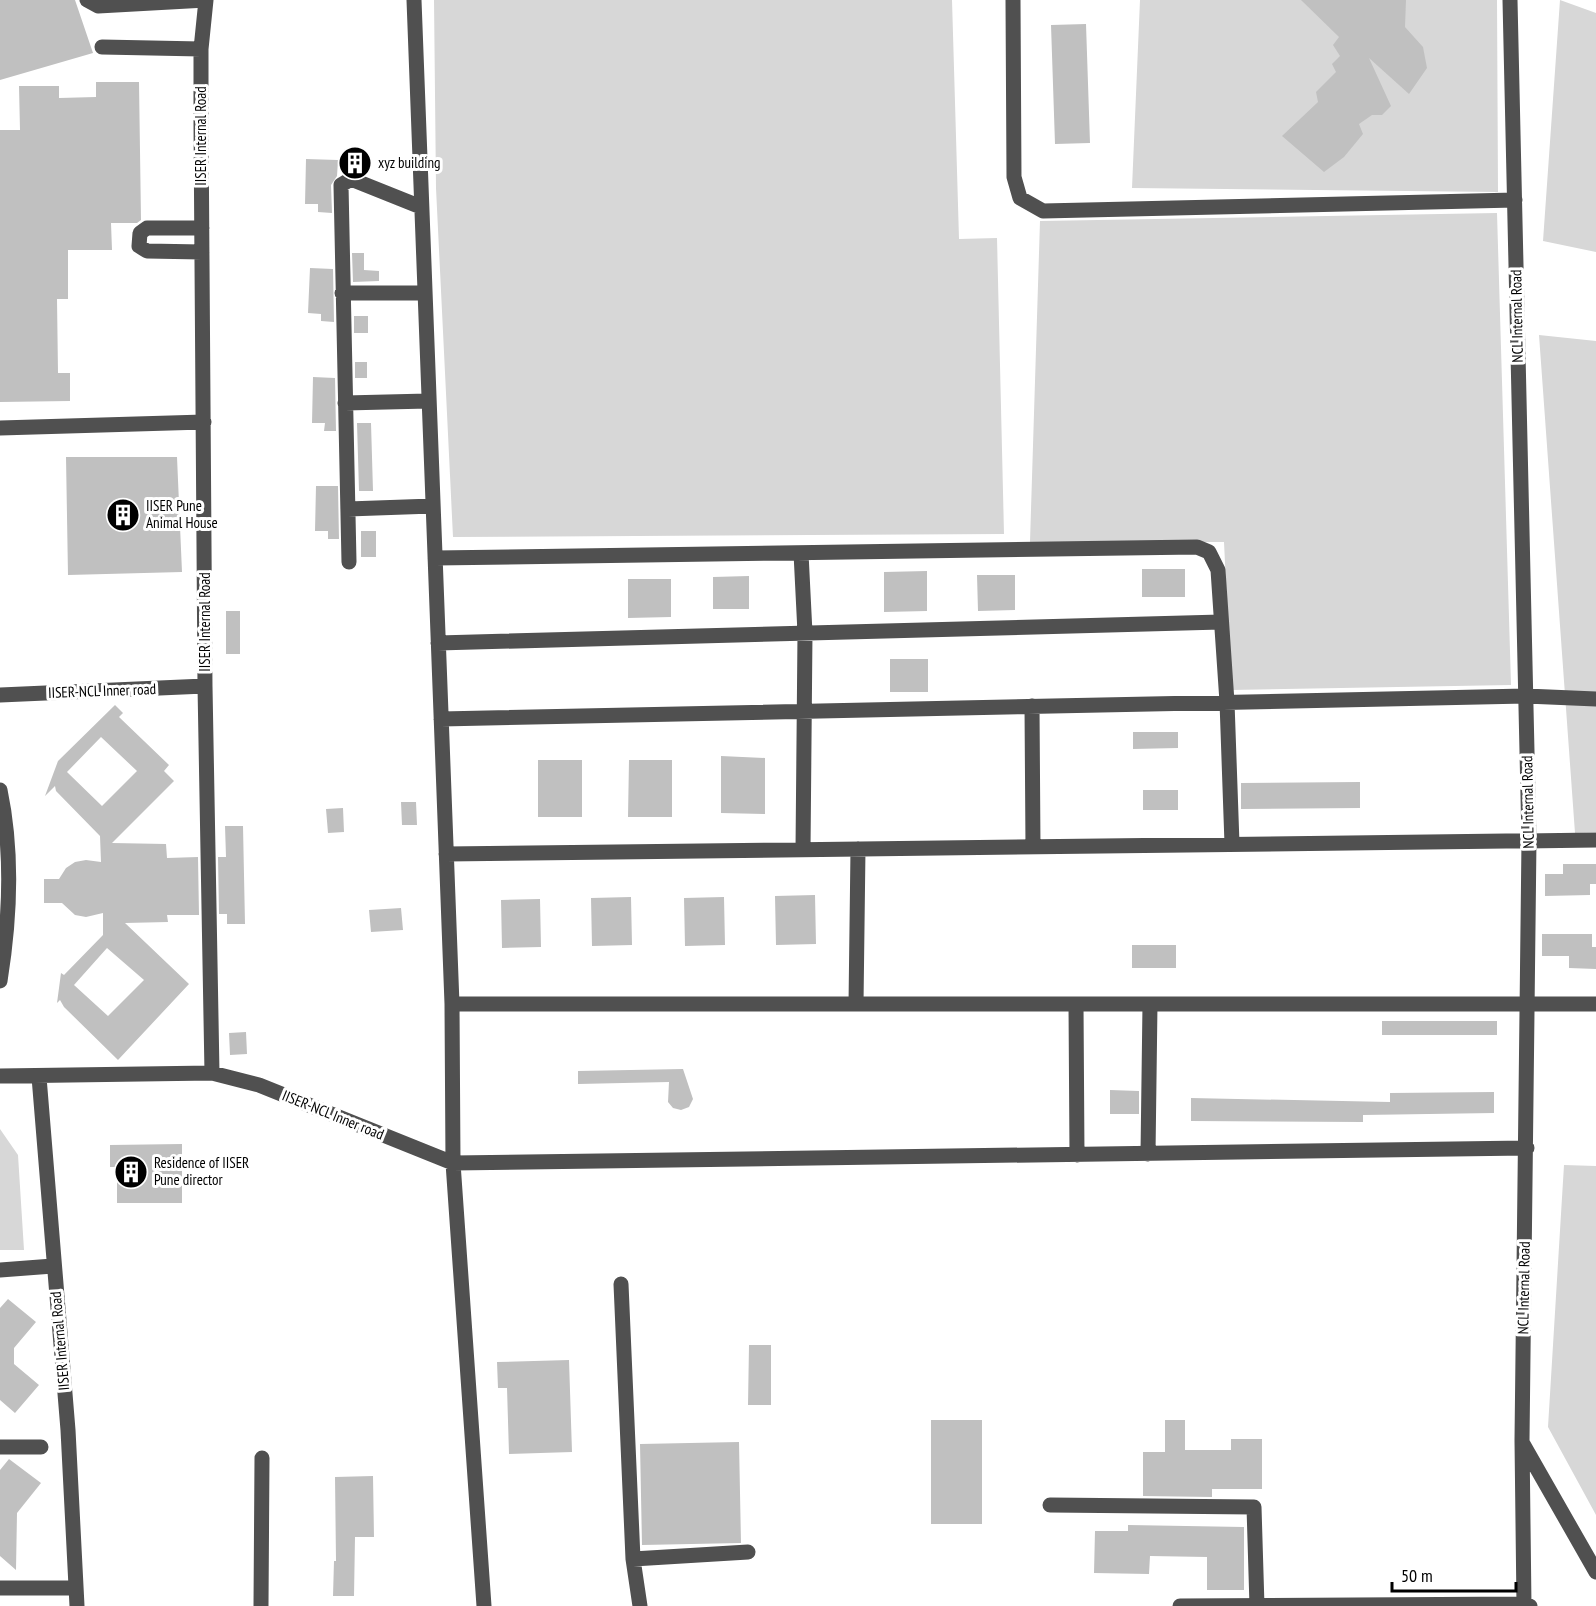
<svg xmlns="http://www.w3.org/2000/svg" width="1596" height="1606" font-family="'PT Sans Narrow',sans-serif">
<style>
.green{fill:#d7d7d7}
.building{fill:#c0c0c0;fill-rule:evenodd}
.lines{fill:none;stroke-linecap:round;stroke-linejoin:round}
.minor{stroke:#505050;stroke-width:15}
.labels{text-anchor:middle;stroke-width:6;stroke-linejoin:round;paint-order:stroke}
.street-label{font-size:15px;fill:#000;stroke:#fff}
.poi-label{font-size:15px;fill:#000;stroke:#fff;text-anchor:start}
</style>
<rect width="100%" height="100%" fill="#fff"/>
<path class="green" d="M 434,0 L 952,0 L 959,239 L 997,238 L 1004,534 L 453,537 L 436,188 Z
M 1140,0 L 1497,0 L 1498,192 L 1132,188 Z
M 1560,0 L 1596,13 L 1596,252 L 1543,241 Z
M 1497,213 L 1511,685 L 1231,690 L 1224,542 L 1030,542 L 1040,221 Z
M 1539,335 L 1596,341 L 1596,832 L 1575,833 Z
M 0,1129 L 18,1155 L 24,1250 L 0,1250 Z
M 1564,1165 L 1596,1166 L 1596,1515 L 1548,1427 Z"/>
<path class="building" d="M 0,0 L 75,0 L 93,53 L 0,80 Z
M 1301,0 L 1406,0 L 1405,27 L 1423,47 L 1427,68 L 1409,94 L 1369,58 L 1391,106 L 1382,115 L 1372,115 L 1359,124 L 1363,134 L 1344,157 L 1324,172 L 1282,136 L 1318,102 L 1316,92 L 1336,72 L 1332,64 L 1340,56 L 1333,45 L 1339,37 Z
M 1086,24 L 1090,143 L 1055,144 L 1051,25 Z
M 96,82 L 139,82 L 141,220 L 137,223 L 111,223 L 112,250 L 68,250 L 68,299 L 57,299 L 58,373 L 70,373 L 70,401 L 0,402 L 0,130 L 20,130 L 19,86 L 59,86 L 59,98 L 96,97 Z
M 349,153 L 362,153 L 362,172 L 349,170 Z
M 306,159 L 338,160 L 337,176 L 331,185 L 332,213 L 318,212 L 318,204 L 305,204 Z
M 352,253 L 364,253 L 364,270 L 379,271 L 379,281 L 353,282 Z
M 310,268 L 333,269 L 334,322 L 321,321 L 321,314 L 308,313 Z
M 354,316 L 368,316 L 368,333 L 354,333 Z
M 355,362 L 367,362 L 367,378 L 355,378 Z
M 313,377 L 335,378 L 336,431 L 324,431 L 325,423 L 312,423 Z
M 357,423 L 371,423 L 373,491 L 359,491 Z
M 66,457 L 177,457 L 182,572 L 68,575 Z
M 316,486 L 338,486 L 339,539 L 328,539 L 328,531 L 315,531 Z
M 361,531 L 376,531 L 376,557 L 361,557 Z
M 1142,569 L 1185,569 L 1185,597 L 1142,597 Z
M 927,571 L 927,611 L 884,612 L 884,572 Z
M 977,575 L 1015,575 L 1015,610 L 978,611 Z
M 749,576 L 749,609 L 713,609 L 713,577 Z
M 628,579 L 671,579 L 671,617 L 628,618 Z
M 226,611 L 240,611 L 240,654 L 226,654 Z
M 890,659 L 928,659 L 928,692 L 890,692 Z
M 115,705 L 123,713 L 119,717 L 169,765 L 164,771 L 174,781 L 112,843 L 166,844 L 167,858 L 198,857 L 199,915 L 167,915 L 168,922 L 125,923 L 189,984 L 118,1060 L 64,1007 L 60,1000 L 57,1003 L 61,973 L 64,975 L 103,935 L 103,913 L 86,917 L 75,915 L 62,903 L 44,903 L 44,879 L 59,879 L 66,868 L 75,862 L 86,860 L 101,862 L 100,836 L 56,791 L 55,786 L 45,796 L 58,761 ZM 101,737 L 137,771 L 102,806 L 67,772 ZM 107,948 L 144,980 L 108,1016 L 74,985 Z
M 1133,732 L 1178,732 L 1178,748 L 1133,749 Z
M 721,756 L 765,758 L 765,814 L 721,813 Z
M 538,760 L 582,760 L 582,817 L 538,817 Z
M 629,760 L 672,760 L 672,817 L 628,817 Z
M 1360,782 L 1360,808 L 1241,809 L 1241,783 Z
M 1143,790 L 1178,790 L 1178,810 L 1143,810 Z
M 401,802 L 416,802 L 417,825 L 402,825 Z
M 343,808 L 344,832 L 328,833 L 326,809 Z
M 225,826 L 243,826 L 245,924 L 227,924 L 227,914 L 219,914 L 218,857 L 226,857 Z
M 1563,864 L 1596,864 L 1596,884 L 1590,884 L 1590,895 L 1545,896 L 1545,874 L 1563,874 Z
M 815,895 L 816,944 L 776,945 L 775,896 Z
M 631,897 L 632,945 L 592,946 L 591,898 Z
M 724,897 L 725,945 L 685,946 L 684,898 Z
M 540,899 L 541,947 L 502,948 L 501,900 Z
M 401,908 L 403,930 L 371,932 L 369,910 Z
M 1542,934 L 1592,934 L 1592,947 L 1596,947 L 1596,969 L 1569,968 L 1569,956 L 1542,956 Z
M 1132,945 L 1176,945 L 1176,968 L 1132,968 Z
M 1382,1021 L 1497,1021 L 1497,1035 L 1382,1035 Z
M 246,1032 L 247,1054 L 230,1055 L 229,1033 Z
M 683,1069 L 693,1099 L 689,1107 L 681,1110 L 673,1108 L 668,1102 L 669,1082 L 578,1084 L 578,1071 Z
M 1110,1090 L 1139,1091 L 1139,1114 L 1110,1114 Z
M 1494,1092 L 1494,1113 L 1363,1115 L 1363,1122 L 1191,1121 L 1191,1098 L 1390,1102 L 1390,1093 Z
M 182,1144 L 182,1203 L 117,1203 L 117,1167 L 110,1167 L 110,1145 Z
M 8,1299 L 36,1322 L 14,1348 L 14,1364 L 39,1385 L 15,1413 L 0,1400 L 0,1308 Z
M 749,1345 L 771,1345 L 771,1405 L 748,1405 Z
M 569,1360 L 572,1452 L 509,1454 L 507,1388 L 498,1388 L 497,1362 Z
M 931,1420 L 982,1420 L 982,1524 L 931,1524 Z
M 1165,1420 L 1185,1420 L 1185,1450 L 1231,1450 L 1231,1439 L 1262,1439 L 1262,1489 L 1212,1489 L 1212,1497 L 1143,1496 L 1143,1452 L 1165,1452 Z
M 739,1442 L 741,1543 L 642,1545 L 640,1444 Z
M 9,1459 L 41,1483 L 17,1513 L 16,1570 L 0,1556 L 0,1470 Z
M 373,1476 L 374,1537 L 355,1537 L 354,1596 L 333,1596 L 334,1561 L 336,1561 L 335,1477 Z
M 1128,1525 L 1244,1527 L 1244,1590 L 1207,1590 L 1207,1557 L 1150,1556 L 1149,1574 L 1094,1573 L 1095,1531 L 1128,1531 Z"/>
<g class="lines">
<path class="minor" d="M 87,0 L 98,6 L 206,0
M 206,0 L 201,49 L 201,122 L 205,686 L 212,1073
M 414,0 L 452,1004 L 453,1163 L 484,1606
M 1013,0 L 1014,177 L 1020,198 L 1043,211 L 1515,200
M 1510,0 L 1529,840 L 1522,1440 L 1524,1606
M 102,47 L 201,49
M 202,228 L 147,228 L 140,233 L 139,246 L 147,251 L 202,252
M 342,293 L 424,293
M 345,403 L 428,401
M 0,428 L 204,422
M 348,509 L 433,506
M 801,553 L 805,633 L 803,850
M 435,558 L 1197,547 L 1209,552 L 1218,570 L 1227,702 L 1232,844
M 349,562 L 341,185 L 351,179 L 421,207
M 438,643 L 1221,622
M 0,695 L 205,686
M 1032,706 L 1033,847
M 441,719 L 1526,696 L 1596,699
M 0,790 C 13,852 10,919 0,981
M 446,854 L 1596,840
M 452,1004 L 1596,1004
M 856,1004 L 858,849
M 1076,1004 L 1077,1155
M 0,1076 L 212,1073 L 259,1085 L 453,1163 L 1527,1148
M 39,1077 L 68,1430 L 77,1606
M 1148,1154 L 1150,1004
M 0,1270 L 53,1266
M 621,1284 L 633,1559
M 1523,1444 L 1596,1572
M 0,1447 L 41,1447
M 1050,1505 L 1254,1507 L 1257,1606
M 0,1588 L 76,1588
M 261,1606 L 262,1458
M 640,1606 L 633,1559 L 748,1552
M 1180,1606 L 1524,1604 L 1530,1606"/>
</g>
<defs>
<symbol id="building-disc" viewBox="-11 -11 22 22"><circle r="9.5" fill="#000" stroke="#fff"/><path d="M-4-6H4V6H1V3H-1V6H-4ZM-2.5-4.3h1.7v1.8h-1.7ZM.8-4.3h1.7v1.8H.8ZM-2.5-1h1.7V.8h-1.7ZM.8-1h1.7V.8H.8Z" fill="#fff"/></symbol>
</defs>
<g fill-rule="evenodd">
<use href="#building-disc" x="336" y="144" width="38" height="38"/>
<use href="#building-disc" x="104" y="496" width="38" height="38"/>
<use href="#building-disc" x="112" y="1153" width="38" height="38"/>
</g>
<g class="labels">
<g class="street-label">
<text transform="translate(201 136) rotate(-90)" y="5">IISER Internal Road</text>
<text transform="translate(1517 316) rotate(-91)" y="5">NCL Internal Road</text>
<text transform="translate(205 622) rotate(-90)" y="5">IISER Internal Road</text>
<text transform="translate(102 691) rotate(-2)" y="5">IISER-NCL Inner road</text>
<text transform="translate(1528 802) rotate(-91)" y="5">NCL Internal Road</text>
<text transform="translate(333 1115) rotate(22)" y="5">IISER-NCL Inner road</text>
<text transform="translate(1524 1288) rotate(-89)" y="5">NCL Internal Road</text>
<text transform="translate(60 1341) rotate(-95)" y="5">IISER Internal Road</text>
</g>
<g class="poi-label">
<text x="378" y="168">xyz building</text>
<text x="146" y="511">IISER Pune<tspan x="146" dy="17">Animal House</tspan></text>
<text x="154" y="1168">Residence of IISER<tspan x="154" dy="17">Pune director</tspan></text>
</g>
</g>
<path d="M1392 1582v9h124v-9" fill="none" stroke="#000000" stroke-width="3"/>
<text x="1401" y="1582" font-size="18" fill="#000000" stroke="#ffffff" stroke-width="4.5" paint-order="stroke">50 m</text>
</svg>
